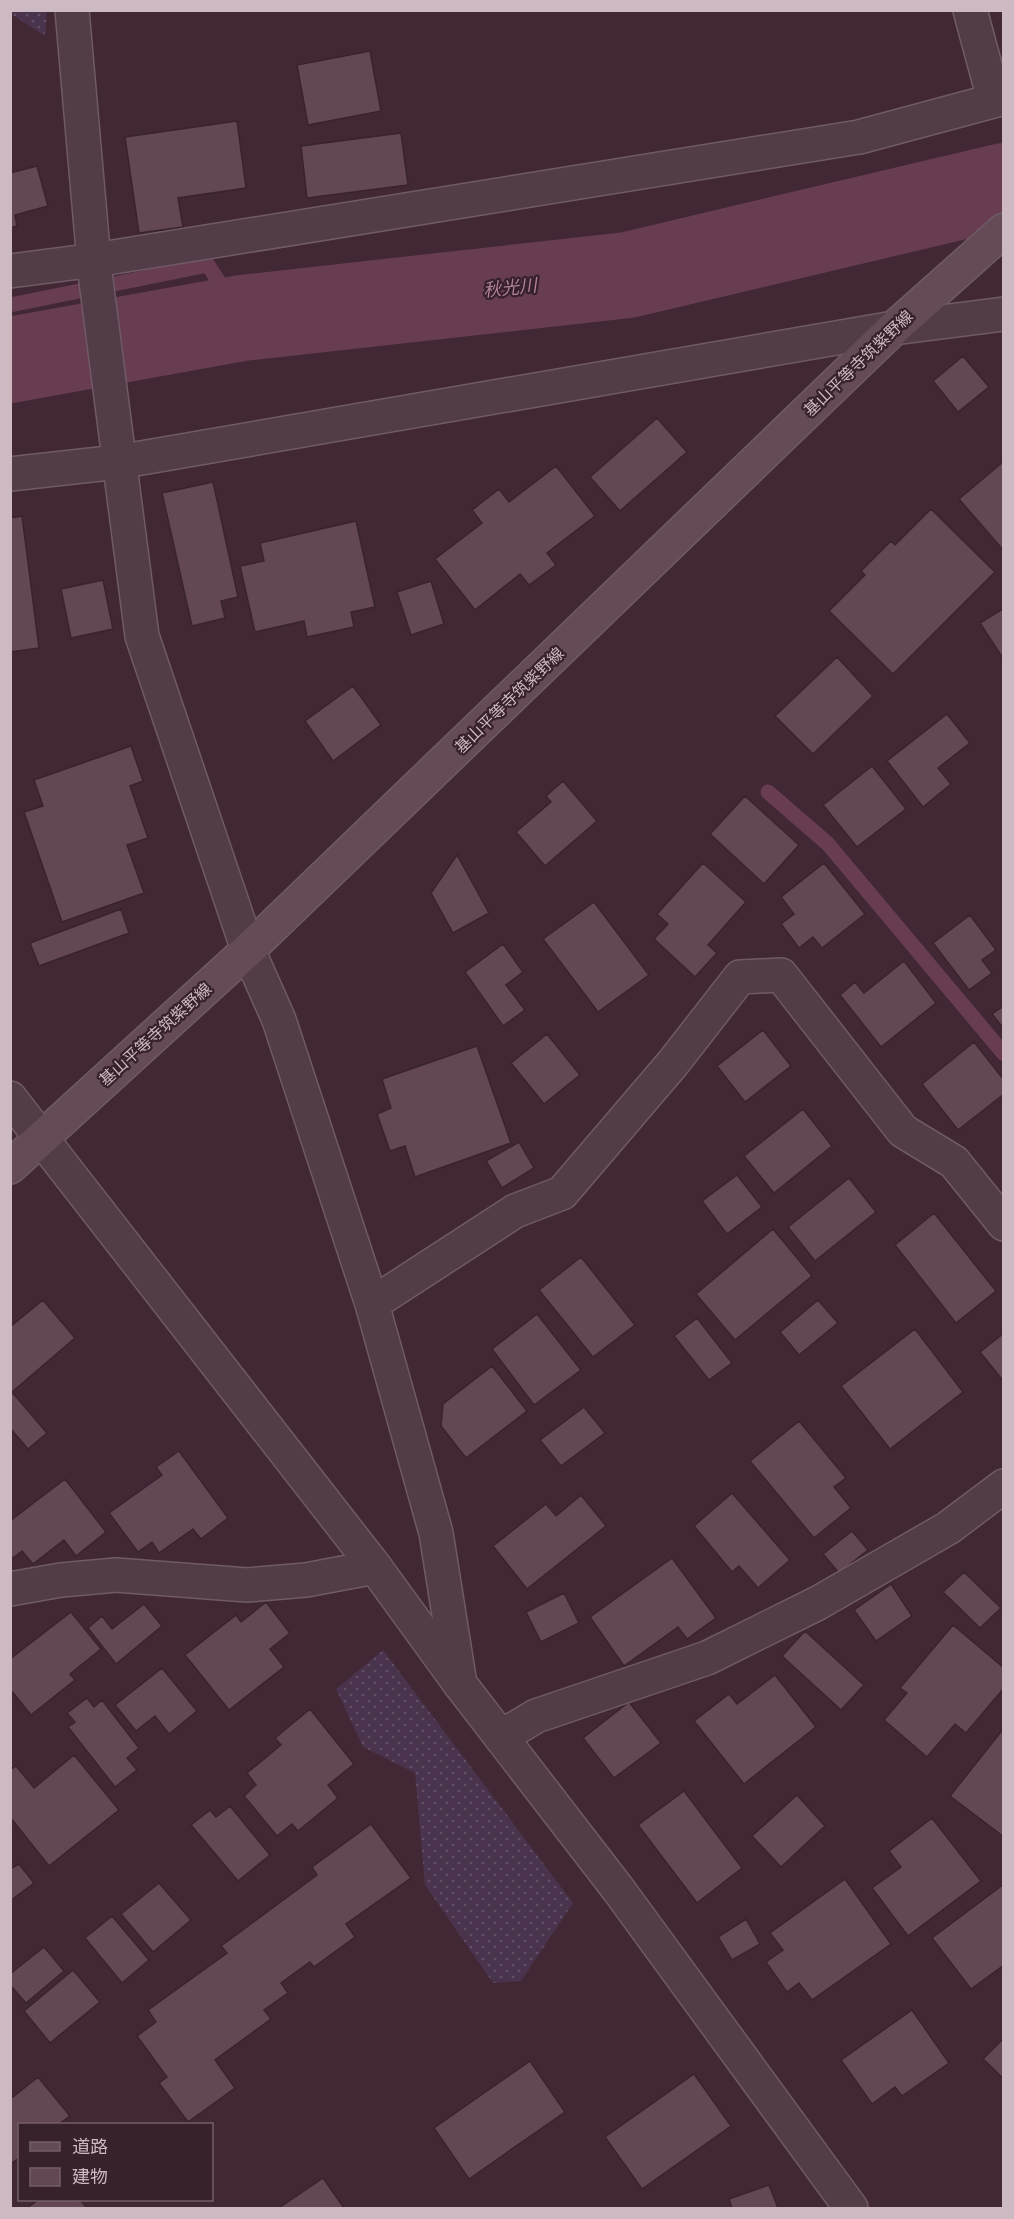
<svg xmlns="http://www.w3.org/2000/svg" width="1014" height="2219" font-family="'Fira Sans','Noto Sans JP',sans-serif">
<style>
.grass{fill:url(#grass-dots)}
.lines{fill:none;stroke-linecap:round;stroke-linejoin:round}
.stream{stroke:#683d52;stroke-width:15}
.river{stroke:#683d52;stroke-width:86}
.building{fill:#644755;stroke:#39232e;stroke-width:1.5}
.minor-casing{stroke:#6f5a65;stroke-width:36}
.tertiary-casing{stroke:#6f5a65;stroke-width:36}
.secondary-casing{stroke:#6f5a65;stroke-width:36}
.minor{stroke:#523c47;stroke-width:33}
.tertiary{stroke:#523c47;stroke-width:33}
.secondary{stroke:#654b56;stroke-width:33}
.labels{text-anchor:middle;stroke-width:4.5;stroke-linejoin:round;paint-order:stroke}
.street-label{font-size:16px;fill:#ccb9c2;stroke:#37212c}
.water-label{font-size:18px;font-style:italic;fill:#b2829a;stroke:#37212c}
</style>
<defs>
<pattern id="grass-dots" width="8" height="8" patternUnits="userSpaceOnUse" patternTransform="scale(1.5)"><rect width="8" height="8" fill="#49334d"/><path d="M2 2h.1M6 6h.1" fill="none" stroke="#624e65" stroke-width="1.8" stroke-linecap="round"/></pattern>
</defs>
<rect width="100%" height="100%" fill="#422835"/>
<path class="grass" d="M 10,11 L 47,11 L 45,36 L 11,14 Z
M 383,1650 L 573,1903 L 521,1981 L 493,1983 L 425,1885 L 415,1773 L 363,1747 L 336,1689 Z"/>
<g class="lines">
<path class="stream" d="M 10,305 L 208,265 L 242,318
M 768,792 L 828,844 L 1004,1054"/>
<path class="river" d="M 10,360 L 242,318 L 628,275 L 1004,186"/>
</g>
<path class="building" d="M 370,51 L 381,111 L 308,125 L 297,65 Z
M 237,121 L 246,188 L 178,198 L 183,227 L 139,233 L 125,137 Z
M 401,133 L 408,185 L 307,198 L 301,146 Z
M 37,166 L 48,206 L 15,215 L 17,226 L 10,228 L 10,173 Z
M 963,356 L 989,387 L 958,412 L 933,381 Z
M 657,418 L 687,452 L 620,511 L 590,477 Z
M 1004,461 L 1004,551 L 959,499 Z
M 556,466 L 595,516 L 547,553 L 556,565 L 529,585 L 520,574 L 475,610 L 435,559 L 482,523 L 472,510 L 499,489 L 509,502 Z
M 213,482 L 238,597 L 221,601 L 225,618 L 192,626 L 162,493 Z
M 931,509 L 995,572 L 893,674 L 829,611 L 865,575 L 861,571 L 891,541 L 895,545 Z
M 22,516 L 39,648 L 10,652 L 10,518 Z
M 356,521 L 375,607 L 351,612 L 354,627 L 307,637 L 304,621 L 255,632 L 240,566 L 264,561 L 260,543 Z
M 103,580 L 113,629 L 71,638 L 61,589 Z
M 431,581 L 444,624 L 411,635 L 397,592 Z
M 1004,608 L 1004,660 L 980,623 Z
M 837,657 L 873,696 L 813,754 L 775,716 Z
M 353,686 L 381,725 L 333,761 L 305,721 Z
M 947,714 L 970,743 L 938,768 L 951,784 L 923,807 L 887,761 Z
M 131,746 L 143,781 L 130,786 L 148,838 L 127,845 L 144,893 L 62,922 L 24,812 L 43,806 L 34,780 Z
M 872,766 L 906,809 L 857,847 L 823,805 Z
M 563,781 L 597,821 L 545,866 L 516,832 L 551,802 L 546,796 Z
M 745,796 L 799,845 L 764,884 L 710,834 Z
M 457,855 L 489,913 L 453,933 L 431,893 Z
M 703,863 L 746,902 L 708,945 L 717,953 L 695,977 L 654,939 L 668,924 L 657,914 Z
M 824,863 L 865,914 L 822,948 L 813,937 L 799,948 L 781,924 L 794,914 L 781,897 Z
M 594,902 L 649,975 L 598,1012 L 543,939 Z
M 121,909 L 129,933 L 39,966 L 30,943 Z
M 970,915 L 996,950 L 982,960 L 992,973 L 969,990 L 933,943 Z
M 503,944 L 523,972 L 506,985 L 525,1010 L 503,1026 L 465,972 Z
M 904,961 L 936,1003 L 881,1047 L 840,995 L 855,982 L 864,993 Z
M 1004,1006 L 1004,1029 L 992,1014 Z
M 763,1030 L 791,1066 L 745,1102 L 717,1066 Z
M 547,1034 L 580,1075 L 544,1104 L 511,1063 Z
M 974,1042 L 1004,1080 L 1004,1094 L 958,1130 L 922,1084 Z
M 477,1046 L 511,1143 L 415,1177 L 405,1146 L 390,1151 L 377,1114 L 391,1108 L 382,1079 Z
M 803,1109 L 832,1146 L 774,1193 L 744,1156 Z
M 519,1142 L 534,1168 L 502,1188 L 486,1161 Z
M 737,1175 L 762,1207 L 727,1234 L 702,1201 Z
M 849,1178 L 876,1212 L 815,1261 L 788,1227 Z
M 934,1213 L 996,1291 L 956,1323 L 895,1245 Z
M 773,1229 L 812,1276 L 735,1340 L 696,1294 Z
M 581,1257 L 635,1325 L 593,1357 L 539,1290 Z
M 43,1300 L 75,1338 L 12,1392 L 47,1433 L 28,1449 L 10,1428 L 10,1327 Z
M 818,1300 L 838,1323 L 799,1355 L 780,1332 Z
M 537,1314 L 581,1370 L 534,1405 L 492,1349 Z
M 697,1318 L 732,1363 L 709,1380 L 674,1336 Z
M 915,1329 L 963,1392 L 890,1449 L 841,1386 Z
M 1004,1333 L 1004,1382 L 980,1352 Z
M 492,1366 L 527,1411 L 466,1458 L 441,1426 L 443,1404 Z
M 584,1407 L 605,1433 L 561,1466 L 540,1440 Z
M 799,1421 L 846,1478 L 834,1487 L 851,1508 L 814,1538 L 750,1461 Z
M 179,1451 L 228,1518 L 201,1539 L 193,1529 L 159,1553 L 152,1542 L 138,1552 L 109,1513 L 162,1475 L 156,1467 Z
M 65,1479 L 106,1532 L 76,1556 L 64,1540 L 33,1564 L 22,1551 L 13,1558 L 10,1555 L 10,1521 Z
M 732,1493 L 790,1560 L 758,1588 L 739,1566 L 732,1572 L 694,1526 Z
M 581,1495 L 606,1526 L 527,1589 L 493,1546 L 546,1504 L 556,1516 Z
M 852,1531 L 868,1550 L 839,1573 L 823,1554 Z
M 672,1558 L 716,1618 L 687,1639 L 678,1627 L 624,1666 L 590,1617 Z
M 964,1572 L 1001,1608 L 980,1628 L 943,1592 Z
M 891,1584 L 912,1616 L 876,1641 L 854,1610 Z
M 564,1593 L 579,1623 L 541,1642 L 526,1612 Z
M 266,1602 L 290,1633 L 270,1649 L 284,1667 L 229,1710 L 185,1655 L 236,1615 L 241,1622 Z
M 144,1604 L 162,1626 L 116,1664 L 88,1628 L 102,1616 L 112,1629 Z
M 71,1612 L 101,1649 L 70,1674 L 75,1680 L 31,1715 L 10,1689 L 10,1659 Z
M 953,1625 L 1004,1668 L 1004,1688 L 966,1733 L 955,1724 L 927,1757 L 884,1720 L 907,1693 L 900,1688 Z
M 805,1631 L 864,1685 L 841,1710 L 782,1656 Z
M 162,1668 L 197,1711 L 169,1734 L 155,1716 L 136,1731 L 115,1705 Z
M 775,1675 L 816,1727 L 744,1784 L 694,1721 L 729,1694 L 737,1704 Z
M 87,1698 L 94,1707 L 102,1700 L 139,1748 L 127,1758 L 137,1770 L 115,1787 L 68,1727 L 75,1722 L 67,1713 Z
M 629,1702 L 661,1743 L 614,1778 L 583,1738 Z
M 310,1709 L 354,1764 L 328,1785 L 338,1798 L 298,1831 L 292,1824 L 277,1836 L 244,1796 L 256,1785 L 247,1773 L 281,1745 L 275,1738 Z
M 1004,1728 L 1004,1837 L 950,1796 Z
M 74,1755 L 119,1810 L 49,1866 L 10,1817 L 10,1770 L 16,1766 L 34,1788 Z
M 684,1791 L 742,1868 L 697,1903 L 638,1825 Z
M 797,1795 L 825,1826 L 781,1867 L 752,1836 Z
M 230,1806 L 270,1855 L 238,1881 L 191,1825 L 210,1810 L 216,1817 Z
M 932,1818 L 981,1881 L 908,1936 L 872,1888 L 901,1867 L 889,1851 Z
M 371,1824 L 411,1878 L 346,1924 L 355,1937 L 314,1967 L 310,1962 L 281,1983 L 288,1993 L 264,2010 L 271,2019 L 215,2060 L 235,2088 L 188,2122 L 159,2083 L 167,2077 L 137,2036 L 156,2022 L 148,2010 L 227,1953 L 221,1946 L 317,1875 L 312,1867 Z
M 19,1864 L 34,1883 L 10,1901 L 10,1869 Z
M 845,1879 L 891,1944 L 812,2000 L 799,1983 L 787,1992 L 766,1962 L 783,1950 L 770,1933 Z
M 159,1883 L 191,1920 L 153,1952 L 121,1914 Z
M 1004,1884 L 1004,1965 L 971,1989 L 932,1938 Z
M 112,1916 L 149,1960 L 122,1983 L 85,1938 Z
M 746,1919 L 760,1944 L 732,1960 L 718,1937 Z
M 44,1947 L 64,1971 L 26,2003 L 10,1985 L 10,1974 Z
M 73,1970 L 100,2002 L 50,2043 L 24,2011 Z
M 912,2010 L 949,2063 L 902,2096 L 895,2087 L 872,2104 L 841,2060 Z
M 1004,2038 L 1004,2079 L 983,2059 Z
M 530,2061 L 565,2112 L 469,2179 L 434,2128 Z
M 694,2074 L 731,2126 L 642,2189 L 605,2137 Z
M 38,2077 L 70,2116 L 59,2124 L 20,2124 L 20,2157 L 12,2163 L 10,2160 L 10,2094 L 13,2097 Z
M 323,2178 L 344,2208 L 279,2208 Z
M 769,2185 L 778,2208 L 732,2208 L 729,2199 Z
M 38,2200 L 80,2200 L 87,2208 L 27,2208 Z"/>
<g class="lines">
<defs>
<path id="minor" d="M 72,10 L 95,273 L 142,636 L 248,950 L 279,1020 L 372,1304 L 436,1533 L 460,1684
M 970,10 L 994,99
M 10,271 L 95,260 L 859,137 L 1004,98
M 10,474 L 118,462 L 894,328 L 1004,314
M 372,1304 L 515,1211 L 562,1193 L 673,1063 L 740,977 L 781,975 L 903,1131 L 954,1162 L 1004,1224
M 10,1589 L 61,1580 L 116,1575 L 247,1585 L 306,1580 L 375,1567
M 501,1737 L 536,1716 L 707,1658 L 818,1603 L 948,1528 L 1004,1486"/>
<path id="tertiary" d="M 10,1098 L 375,1567 L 460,1684 L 618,1889 L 851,2208"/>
<path id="secondary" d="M 10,1167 L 248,950 L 894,328 L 1004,230"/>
</defs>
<use href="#minor" class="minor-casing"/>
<use href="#tertiary" class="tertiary-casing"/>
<use href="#secondary" class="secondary-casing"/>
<use href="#minor" class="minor"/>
<use href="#tertiary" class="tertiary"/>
<use href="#secondary" class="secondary"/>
</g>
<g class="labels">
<g class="street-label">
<text transform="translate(858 363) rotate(-44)" y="6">基山平等寺筑紫野線</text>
<text transform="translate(509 700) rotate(-44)" y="6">基山平等寺筑紫野線</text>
<text transform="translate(155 1034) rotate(-42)" y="6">基山平等寺筑紫野線</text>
</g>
<g class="water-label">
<text transform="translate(510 288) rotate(-6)" y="6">秋光川</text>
</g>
</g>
<rect width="1014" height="2219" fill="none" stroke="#ccb9c2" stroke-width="24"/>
<rect x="18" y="2123" width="195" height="78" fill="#37212c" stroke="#735e68" stroke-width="1.5"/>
<rect x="30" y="2142" width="30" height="9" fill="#654b56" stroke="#735e68" stroke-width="1.5"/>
<text x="72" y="2153" font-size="18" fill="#ccb9c2">道路</text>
<rect x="30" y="2168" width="30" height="18" fill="#644755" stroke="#735e68" stroke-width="1.5"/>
<text x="72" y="2183" font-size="18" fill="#ccb9c2">建物</text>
</svg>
